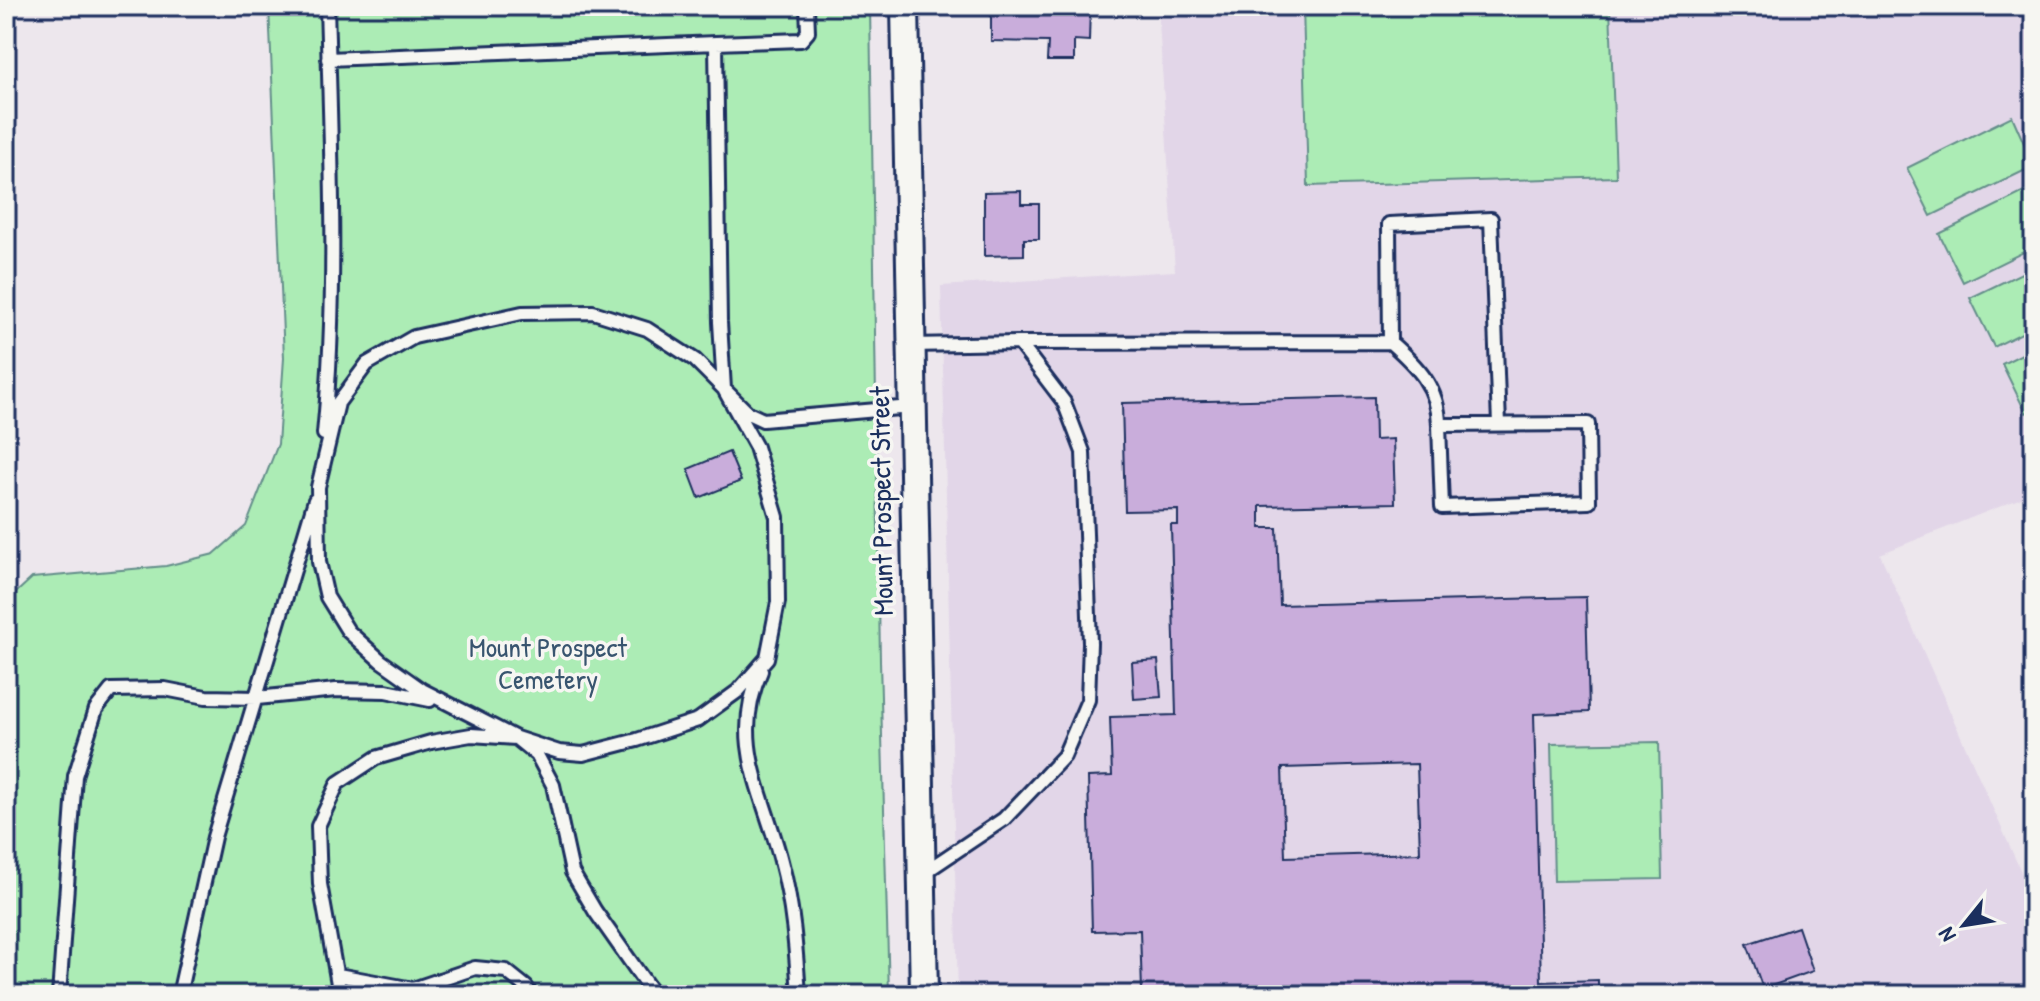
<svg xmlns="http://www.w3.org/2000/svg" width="2040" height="1001" font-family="'Patrick Hand',sans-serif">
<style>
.built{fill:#e2d6e8}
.green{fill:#acecb5;stroke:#648e8a;stroke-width:2}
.building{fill:#c9addb;stroke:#1b2f5e;stroke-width:2;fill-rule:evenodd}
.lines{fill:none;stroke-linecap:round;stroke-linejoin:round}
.lane-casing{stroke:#1b2f5e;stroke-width:18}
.street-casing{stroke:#1b2f5e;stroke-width:32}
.lane{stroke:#f6f6f2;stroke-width:12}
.street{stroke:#f6f6f2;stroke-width:26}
.labels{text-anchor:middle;stroke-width:7;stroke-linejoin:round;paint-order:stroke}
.street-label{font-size:28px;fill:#1b2f5e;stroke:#f6f6f2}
.park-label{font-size:28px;fill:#38556f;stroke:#f6f6f2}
</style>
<rect width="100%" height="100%" fill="#ede7ed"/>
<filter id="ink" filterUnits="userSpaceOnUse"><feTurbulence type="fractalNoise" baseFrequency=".0125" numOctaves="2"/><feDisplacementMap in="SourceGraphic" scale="16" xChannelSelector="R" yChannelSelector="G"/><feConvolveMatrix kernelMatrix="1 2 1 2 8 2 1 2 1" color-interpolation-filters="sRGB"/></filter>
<g filter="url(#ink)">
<path class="built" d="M 1158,6 L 2032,6 L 2034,493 L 1880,554 L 2034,901 L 2034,995 L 958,995 L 941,286 L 1175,271 Z"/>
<path class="green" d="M 269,6 L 870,6 L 880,661 L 889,995 L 6,995 L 6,602 L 32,578 L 166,566 L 214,554 L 246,526 L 278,444 L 284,358 Z
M 1303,6 L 1610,6 L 1616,177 L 1308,186 Z
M 2012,116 L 2034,166 L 1931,216 L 1907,168 Z
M 2034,187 L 2034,247 L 1963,282 L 1939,234 Z
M 2034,267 L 2034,327 L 1994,347 L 1970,298 Z
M 2034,348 L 2034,409 L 2026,413 L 2002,364 Z
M 1659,742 L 1662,879 L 1554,881 L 1551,744 Z"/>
<path class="building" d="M 1034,6 L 1090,6 L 1089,41 L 1074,40 L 1074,61 L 1047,61 L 1048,42 L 991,41 L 991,9 L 1034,9 Z
M 1021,191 L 1021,204 L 1039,204 L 1039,239 L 1024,239 L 1024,255 L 984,256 L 984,192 Z
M 1374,397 L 1375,440 L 1393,439 L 1395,503 L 1260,506 L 1260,528 L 1277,528 L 1280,605 L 1586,597 L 1589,712 L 1534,714 L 1541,982 L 1598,980 L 1598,995 L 1157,995 L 1157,991 L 1142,991 L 1140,930 L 1092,931 L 1088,777 L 1112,776 L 1110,717 L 1176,715 L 1171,525 L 1178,525 L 1178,510 L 1125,511 L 1122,403 ZM 1417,764 L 1420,853 L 1285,857 L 1282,768 Z
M 729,452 L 741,481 L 699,498 L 688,469 Z
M 1158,660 L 1161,697 L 1134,699 L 1132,662 Z
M 1798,927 L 1813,971 L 1763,989 L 1747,944 Z"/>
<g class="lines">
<defs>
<path id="lane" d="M 807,6 L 808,32 L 801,40 L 716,43 L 720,322 L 724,389 L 756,447 L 777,517 L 778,602 L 767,658 L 738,691 L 698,720 L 637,740 L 583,754 L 559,752 L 516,738 L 422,690 L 381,661 L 348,631 L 327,597 L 319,562 L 318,487 L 338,403 L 367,364 L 414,337 L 522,313 L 593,312 L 647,329 L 695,360 L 748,413 L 763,420 L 911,407
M 328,59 L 716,43
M 1390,342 L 1389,224 L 1491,219 L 1499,424
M 1019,343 L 1390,342 C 1416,365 1439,387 1439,425 L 1442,507 L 1589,502 L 1588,424 L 1439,425
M 910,345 L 1019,343 L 1064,402 L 1083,452 L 1090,643 L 1088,700 L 1064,756 L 1004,819 L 922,874
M 324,434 C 338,292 331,149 327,6
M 761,671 C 729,741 764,794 781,861 C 793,905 796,950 799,995
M 338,975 L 413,989 L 475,968 L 506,971 L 526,987 L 531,995
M 59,995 L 75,776 L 96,709 L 111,690 L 165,689 L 206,697 L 257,698 L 336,690 L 386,691 L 430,700
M 179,995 L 214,837 L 315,500
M 340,995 L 320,884 L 318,826 L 338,783 L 376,758 L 431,742 L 471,735 L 516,738 L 537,755 L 553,785 L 572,872 L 595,911 L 654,995"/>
<path id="street" d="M 905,6 L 924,995"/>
</defs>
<use href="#lane" class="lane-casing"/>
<use href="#street" class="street-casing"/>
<use href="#lane" class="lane"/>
<use href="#street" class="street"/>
</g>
</g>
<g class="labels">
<g class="street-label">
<text transform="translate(881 501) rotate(-91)" y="10">Mount Prospect Street</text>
</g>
<g class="park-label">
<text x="548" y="657">Mount Prospect<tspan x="548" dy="32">Cemetery</tspan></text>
</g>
</g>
<rect width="2040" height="1001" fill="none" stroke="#f6f6f2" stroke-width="32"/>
<rect x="16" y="16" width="2008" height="969" fill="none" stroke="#1b2f5e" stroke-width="3" filter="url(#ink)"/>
<g transform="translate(1964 925) rotate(240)" stroke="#f6f6f2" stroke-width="6" paint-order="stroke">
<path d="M0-6L14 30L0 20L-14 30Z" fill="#1b2f5e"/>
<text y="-12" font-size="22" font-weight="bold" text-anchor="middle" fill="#1b2f5e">N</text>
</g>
</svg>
